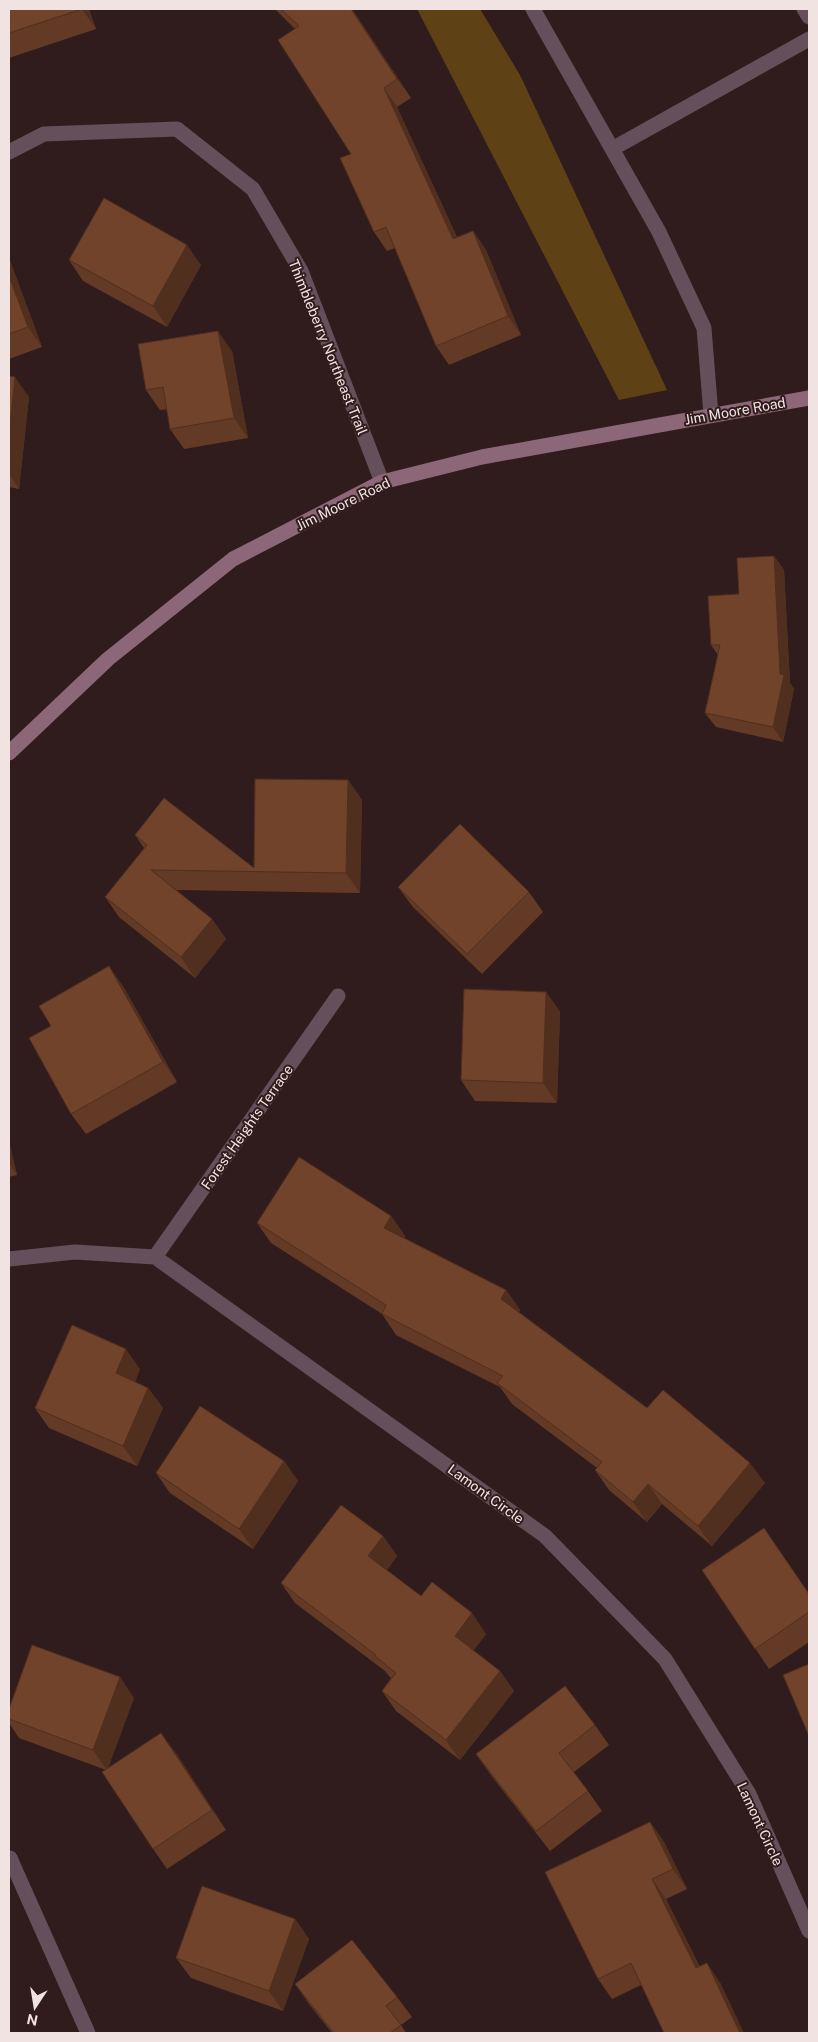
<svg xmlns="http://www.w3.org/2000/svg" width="818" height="2042" font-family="'Public Sans',sans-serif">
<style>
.green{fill:#5e4216}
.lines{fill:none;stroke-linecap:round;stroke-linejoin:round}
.street{stroke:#654f5a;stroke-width:15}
.secondary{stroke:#8b6778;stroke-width:15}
.wall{fill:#623a25}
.shaded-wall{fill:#502f1e}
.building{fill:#72432b;stroke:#502f1e}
.labels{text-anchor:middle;stroke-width:4;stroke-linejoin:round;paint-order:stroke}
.street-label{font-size:14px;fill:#f2e3e3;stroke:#311c1d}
</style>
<rect width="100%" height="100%" fill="#311c1d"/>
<path class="green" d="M 417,9 L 480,9 L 520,75 L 667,390 L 619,400 Z"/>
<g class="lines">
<path class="street" d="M 533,9 L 659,232 L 704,328 L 711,415
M 804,9 L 809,17
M 612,149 L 809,39
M 9,152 L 44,134 L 177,129 L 253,189 L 301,271 L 382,482
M 155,1257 L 338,996
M 9,1259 L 75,1252 L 155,1257 L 545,1536 L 665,1659 L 749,1794 L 809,1931
M 10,1858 L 88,2033"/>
<path class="secondary" d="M 9,753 L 108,659 L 233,559 L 382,482 L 482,457 L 809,398"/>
</g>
<path class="wall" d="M 9,9 L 89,9 L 96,29 L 9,58 Z
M 275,9 L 352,9 L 411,98 L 397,107 L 457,237 L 473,231 L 486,250 L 521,335 L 449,365 L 436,346 L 395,248 L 387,251 L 374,232 L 351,154 L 295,29 Z
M 9,258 L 42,347 L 9,359 Z
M 69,260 L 201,265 L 167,327 L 83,281 Z
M 232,351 L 248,438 L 184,449 L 170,429 L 167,409 L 160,410 L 146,390 Z
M 9,376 L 29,397 L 19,489 L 9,487 Z
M 774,556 L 784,570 L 790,683 L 794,689 L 783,742 L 716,727 L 705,713 L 718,655 L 711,645 L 739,594 Z
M 348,780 L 362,800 L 360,893 L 176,890 L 212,919 L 226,939 L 195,978 L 119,917 L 105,897 L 144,848 L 135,835 L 254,868 Z
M 398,887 L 529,892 L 543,912 L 482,974 L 413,907 Z
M 123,986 L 177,1082 L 86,1134 L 71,1114 Z
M 546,992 L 560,1012 L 557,1103 L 475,1101 L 461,1080 Z
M 9,1141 L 17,1175 L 9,1177 Z
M 391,1216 L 405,1236 L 404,1238 L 506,1290 L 520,1310 L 519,1312 L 647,1408 L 765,1483 L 712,1546 L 662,1504 L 647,1522 L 609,1490 L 595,1470 L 597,1468 L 512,1404 L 500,1387 L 396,1335 L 382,1314 L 271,1243 L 257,1223 Z
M 140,1369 L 135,1382 L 148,1388 L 163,1408 L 137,1466 L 49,1428 L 35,1408 Z
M 284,1461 L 298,1481 L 253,1549 L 170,1493 L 156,1473 Z
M 383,1536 L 397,1556 L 387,1570 L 421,1596 L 486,1634 L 473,1651 L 500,1671 L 514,1691 L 460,1760 L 396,1711 L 382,1691 L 391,1678 L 389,1676 L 385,1671 L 295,1603 L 281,1583 Z
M 702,1570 L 809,1594 L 809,1642 L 769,1669 Z
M 134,1698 L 108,1768 L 176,1753 L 226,1830 L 167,1869 L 153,1849 L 106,1770 L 19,1738 L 9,1723 L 9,1709 Z
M 595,1725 L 609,1745 L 574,1772 L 588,1791 L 602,1811 L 550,1851 L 490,1774 L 476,1754 Z
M 650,1822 L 664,1842 L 687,1889 L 666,1899 L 700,1967 L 721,1984 L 641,1985 L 612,1999 L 598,1979 Z
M 295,1919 L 309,1939 L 283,2011 L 191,1978 L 176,1958 Z
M 295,1984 L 397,1997 L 412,2017 L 401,2025 L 406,2033 L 332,2033 L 309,2004 Z"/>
<path class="shaded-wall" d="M 82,9 L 89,9 L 96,29 Z
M 351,9 L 352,9 L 411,98 L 397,79 Z
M 384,88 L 397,107 L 466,258 L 453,239 Z
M 473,231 L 486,250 L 521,335 L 508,316 Z
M 187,245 L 201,265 L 167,327 L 153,306 Z
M 9,258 L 42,347 L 28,327 L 9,276 Z
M 218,331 L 232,351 L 248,438 L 234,418 Z
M 15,377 L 29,397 L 19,489 L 9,474 L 9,435 Z
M 774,556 L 784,570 L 790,683 L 794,689 L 783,742 L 773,727 L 780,674 Z
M 348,780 L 362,800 L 360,893 L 346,873 Z
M 212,919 L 226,939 L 195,978 L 181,957 Z
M 109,966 L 123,986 L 177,1082 L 163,1062 Z
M 546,992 L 560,1012 L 557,1103 L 543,1083 Z
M 9,1141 L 17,1175 L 9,1163 Z
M 391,1216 L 405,1236 L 398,1248 L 384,1228 Z
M 506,1290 L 520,1310 L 515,1319 L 501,1299 Z
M 126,1349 L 140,1369 L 130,1393 L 116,1373 Z
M 148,1388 L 163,1408 L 137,1466 L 123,1446 Z
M 284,1461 L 298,1481 L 253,1549 L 239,1529 Z
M 750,1463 L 765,1483 L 712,1546 L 698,1526 Z
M 648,1484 L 662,1504 L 647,1522 L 633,1502 Z
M 383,1536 L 397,1556 L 382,1576 L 368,1556 Z
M 472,1613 L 486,1634 L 469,1656 L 455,1636 Z
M 500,1671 L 514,1691 L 460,1760 L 446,1740 Z
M 120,1677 L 134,1698 L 107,1770 L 93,1750 Z
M 161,1733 L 176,1753 L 226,1830 L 212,1810 Z
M 650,1822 L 664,1842 L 687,1889 L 673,1869 Z
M 652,1879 L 666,1899 L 710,1989 L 696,1968 Z
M 295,1919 L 309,1939 L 283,2011 L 269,1991 Z
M 707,1963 L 721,1984 L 744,2033 L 740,2033 Z"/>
<path class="building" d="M 9,9 L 82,9 L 9,33 Z
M 281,9 L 351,9 L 397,79 L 384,88 L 453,239 L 473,231 L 508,316 L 436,346 L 386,227 L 374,232 L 340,158 L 351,154 L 278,40 L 299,26 Z
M 104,198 L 187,245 L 153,306 L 69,260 Z
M 9,276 L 28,327 L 9,334 Z
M 218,331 L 234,418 L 170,429 L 163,387 L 146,390 L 138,344 Z
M 9,376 L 15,377 L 9,435 Z
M 774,556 L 780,674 L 784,675 L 773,727 L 705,713 L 720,645 L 711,645 L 708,596 L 739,594 L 737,558 Z
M 255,779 L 348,780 L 346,873 L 151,870 L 212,919 L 181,957 L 105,897 L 147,845 L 135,835 L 164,798 L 254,868 Z
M 460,824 L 529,892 L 467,954 L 398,887 Z
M 109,966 L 163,1062 L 71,1114 L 29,1038 L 51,1026 L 39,1006 Z
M 464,989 L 546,992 L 543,1083 L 461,1080 Z
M 299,1157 L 391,1216 L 384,1228 L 506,1290 L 501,1299 L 647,1408 L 663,1390 L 750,1463 L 698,1526 L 648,1484 L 633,1502 L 595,1470 L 602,1462 L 497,1383 L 503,1376 L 382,1314 L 386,1305 L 257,1223 Z
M 72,1325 L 126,1349 L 116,1373 L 148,1388 L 123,1446 L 35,1408 Z
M 200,1406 L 284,1461 L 239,1529 L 156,1473 Z
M 341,1505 L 383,1536 L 368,1556 L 421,1596 L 432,1582 L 472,1613 L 455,1636 L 500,1671 L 446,1740 L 382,1691 L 396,1673 L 375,1656 L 376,1655 L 281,1583 Z
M 764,1528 L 809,1594 L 809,1612 L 755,1649 L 702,1570 Z
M 32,1645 L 120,1677 L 93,1750 L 9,1719 L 9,1709 Z
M 809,1664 L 809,1736 L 783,1675 Z
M 565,1686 L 595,1725 L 559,1753 L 588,1791 L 536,1831 L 476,1754 Z
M 161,1733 L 212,1810 L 153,1849 L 102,1772 Z
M 650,1822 L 673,1869 L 652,1879 L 696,1968 L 707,1963 L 740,2033 L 664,2033 L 631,1963 L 598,1979 L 545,1872 Z
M 202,1886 L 295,1919 L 269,1991 L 176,1958 Z
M 352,1940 L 397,1997 L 386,2006 L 401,2025 L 390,2033 L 334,2033 L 295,1984 Z"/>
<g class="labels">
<g class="street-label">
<text transform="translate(328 347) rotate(68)" y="5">Thimbleberry Northeast Trail</text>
<text transform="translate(735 411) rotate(-10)" y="5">Jim Moore Road</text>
<text transform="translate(343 504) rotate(-26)" y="5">Jim Moore Road</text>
<text transform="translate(247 1127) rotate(-55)" y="5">Forest Heights Terrace</text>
<text transform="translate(486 1494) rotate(36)" y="5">Lamont Circle</text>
<text transform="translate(760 1824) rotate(65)" y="5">Lamont Circle</text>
</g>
</g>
<rect width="818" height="2042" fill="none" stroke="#f2e3e3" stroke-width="20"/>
<g transform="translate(35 2007) rotate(192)" stroke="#311c1d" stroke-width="4" paint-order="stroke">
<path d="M0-4L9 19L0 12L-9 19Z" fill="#f2e3e3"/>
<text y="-8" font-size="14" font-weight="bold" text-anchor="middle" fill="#f2e3e3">N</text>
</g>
</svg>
